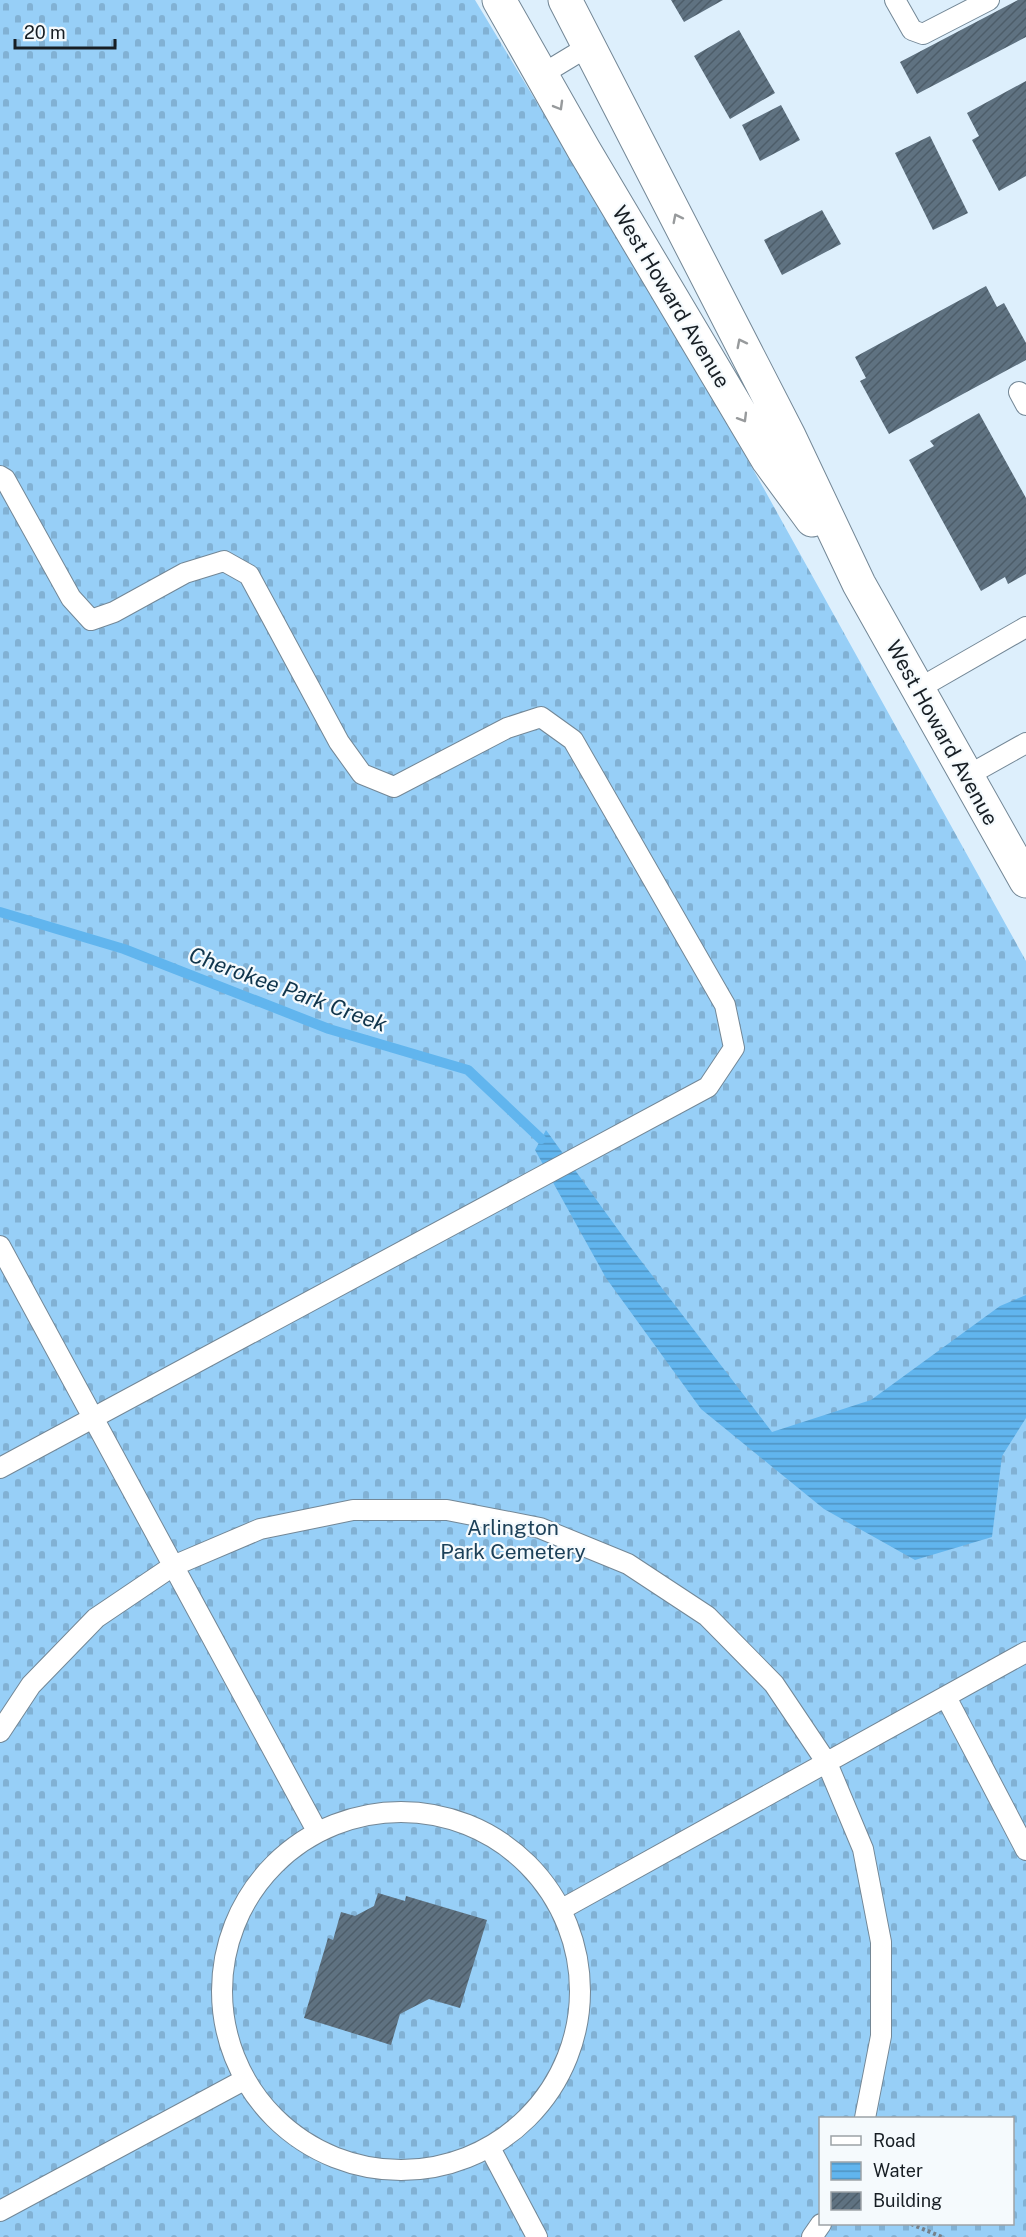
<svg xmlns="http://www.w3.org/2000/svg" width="1026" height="2237" font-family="'Public Sans',sans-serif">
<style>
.cemetery{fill:url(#cemetery-stones);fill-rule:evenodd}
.water{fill:url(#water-rules)}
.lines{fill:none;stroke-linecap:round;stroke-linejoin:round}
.stream{stroke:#61b5ee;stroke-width:10}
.building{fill:url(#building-hatch)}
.service-casing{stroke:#738796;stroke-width:22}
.tertiary-casing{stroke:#738796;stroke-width:35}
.path{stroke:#75818b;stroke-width:4;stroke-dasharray:3 3;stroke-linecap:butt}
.service{stroke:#fff;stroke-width:20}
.tertiary{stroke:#fff;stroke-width:33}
.oneway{stroke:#979a9c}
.labels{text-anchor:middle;stroke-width:4.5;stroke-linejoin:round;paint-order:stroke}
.street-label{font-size:21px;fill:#171e24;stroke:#f5fafd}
.park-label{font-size:21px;fill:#1d4159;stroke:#f5fafd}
.water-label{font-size:22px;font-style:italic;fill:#10354c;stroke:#f5fafd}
</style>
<defs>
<pattern id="cemetery-stones" width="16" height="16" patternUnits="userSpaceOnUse" patternTransform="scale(1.5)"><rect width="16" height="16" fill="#97cff7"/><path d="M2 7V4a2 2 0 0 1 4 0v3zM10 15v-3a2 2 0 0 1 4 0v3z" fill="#81b1d4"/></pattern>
<pattern id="water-rules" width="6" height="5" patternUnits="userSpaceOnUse" patternTransform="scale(1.5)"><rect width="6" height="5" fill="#61b5ee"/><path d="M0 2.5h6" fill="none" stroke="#4f93c1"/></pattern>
<pattern id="building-hatch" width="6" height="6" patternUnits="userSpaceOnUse" patternTransform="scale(1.5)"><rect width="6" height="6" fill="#5f7281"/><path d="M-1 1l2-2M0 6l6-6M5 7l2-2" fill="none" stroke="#4d5d69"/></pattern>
</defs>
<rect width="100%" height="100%" fill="#ddeffc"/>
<path class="cemetery" d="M 0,0 L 475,0 L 698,370 L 1026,961 L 1026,2237 L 0,2237 ZM 820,2118 L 1012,2118 L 1012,2224 L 820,2224 Z"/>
<path class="water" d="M 546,1130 L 632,1249 L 772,1432 L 871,1400 L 1000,1306 L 1026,1295 L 1026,1418 L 1002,1456 L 992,1537 L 915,1560 L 824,1509 L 701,1409 L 606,1278 L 535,1150 Z"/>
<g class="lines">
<path class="stream" d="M 0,912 L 124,949 L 329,1029 L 468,1070 L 541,1139"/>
</g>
<path class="building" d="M 671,0 L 723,0 L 684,22 Z
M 1018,0 L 1026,0 L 1026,37 L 917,94 L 900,62 Z
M 739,30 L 775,93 L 730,119 L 694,56 Z
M 1026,81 L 1026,176 L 999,191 L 972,140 L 979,136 L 967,113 Z
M 781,105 L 800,140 L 760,161 L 742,125 Z
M 930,136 L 968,213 L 933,230 L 895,153 Z
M 822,210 L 841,244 L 782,275 L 764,240 Z
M 986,286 L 997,307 L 1004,303 L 1026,343 L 1026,360 L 889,434 L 860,381 L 866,378 L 855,357 Z
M 979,413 L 1026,498 L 1026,574 L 1008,584 L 1005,577 L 981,591 L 909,460 L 934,446 L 930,441 Z
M 378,1893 L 405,1901 L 406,1896 L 487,1920 L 460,2008 L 429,1999 L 400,2014 L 391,2045 L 304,2018 L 328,1938 L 333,1940 L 341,1912 L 355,1916 L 374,1906 Z"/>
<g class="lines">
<defs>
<path id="service" d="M 895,0 L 912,30 L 923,34 L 989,0
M 541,75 L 589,46
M 1019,392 L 1026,405
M 0,476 L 5,479 L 71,598 L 91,620 L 114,612 L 185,573 L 224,561 L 249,575 L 339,742 L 362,774 L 394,787 L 507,728 L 541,717 L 573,740 L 725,1005 L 734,1048 L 708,1087 L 0,1468
M 918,689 L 1026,627
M 967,776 L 1026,743
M 0,1246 L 317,1831
M 946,1697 L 1026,1850
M 0,1732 L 31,1685 L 96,1618 L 173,1566 L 260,1529 L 353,1510 L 447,1510 L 540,1528 L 628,1564 L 707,1616 L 774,1684 L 827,1763 L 863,1849 L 881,1942 L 881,2036 L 865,2118
M222 1991a179 179 0 1 1 358 0a179 179 0 1 1-358 0Z
M 562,1909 L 1026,1652
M 490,2148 L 537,2237
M 0,2211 L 244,2080
M 812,2237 L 821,2224"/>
<path id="tertiary" d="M 499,0 L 584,150 L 768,460 L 812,520
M 565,0 L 789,436 L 859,584 L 1026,881"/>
</defs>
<use href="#service" class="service-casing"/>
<use href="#tertiary" class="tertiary-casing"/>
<path class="path" d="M 911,2224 L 942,2237"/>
<use href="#service" class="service"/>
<use href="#tertiary" class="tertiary"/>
</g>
<defs><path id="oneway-chevron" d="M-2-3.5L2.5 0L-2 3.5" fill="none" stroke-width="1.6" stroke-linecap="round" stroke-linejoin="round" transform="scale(1.5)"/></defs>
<g class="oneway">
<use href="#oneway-chevron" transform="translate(559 106) rotate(60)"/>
<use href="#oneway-chevron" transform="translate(677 218) rotate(-117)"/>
<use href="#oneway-chevron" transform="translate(741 343) rotate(-117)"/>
<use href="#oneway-chevron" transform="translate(743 418) rotate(59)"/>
</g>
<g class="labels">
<g class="street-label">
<text transform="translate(671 297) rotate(59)" y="7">West Howard Avenue</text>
<text transform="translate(942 733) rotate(61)" y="7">West Howard Avenue</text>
</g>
<g class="park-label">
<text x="513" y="1535">Arlington<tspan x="513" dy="24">Park Cemetery</tspan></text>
</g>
<g class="water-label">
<text transform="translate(288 989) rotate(20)" y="8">Cherokee Park Creek</text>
</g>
</g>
<rect x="819" y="2117" width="195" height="108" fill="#f5fafd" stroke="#9ca2a6" stroke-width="1.5"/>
<rect x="831" y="2136" width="30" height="9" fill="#ffffff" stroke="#9ca2a6" stroke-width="1.5"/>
<text x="873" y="2147" font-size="18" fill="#171e24">Road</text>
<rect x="831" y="2162" width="30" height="18" fill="url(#water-rules)" stroke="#9ca2a6" stroke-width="1.5"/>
<text x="873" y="2177" font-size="18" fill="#171e24">Water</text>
<rect x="831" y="2192" width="30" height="18" fill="url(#building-hatch)" stroke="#9ca2a6" stroke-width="1.5"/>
<text x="873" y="2207" font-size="18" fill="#171e24">Building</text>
<path d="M15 39v9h100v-9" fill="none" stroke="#171e24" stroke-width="3"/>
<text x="24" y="39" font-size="18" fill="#171e24" stroke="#f5fafd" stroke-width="4.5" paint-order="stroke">20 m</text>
</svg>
